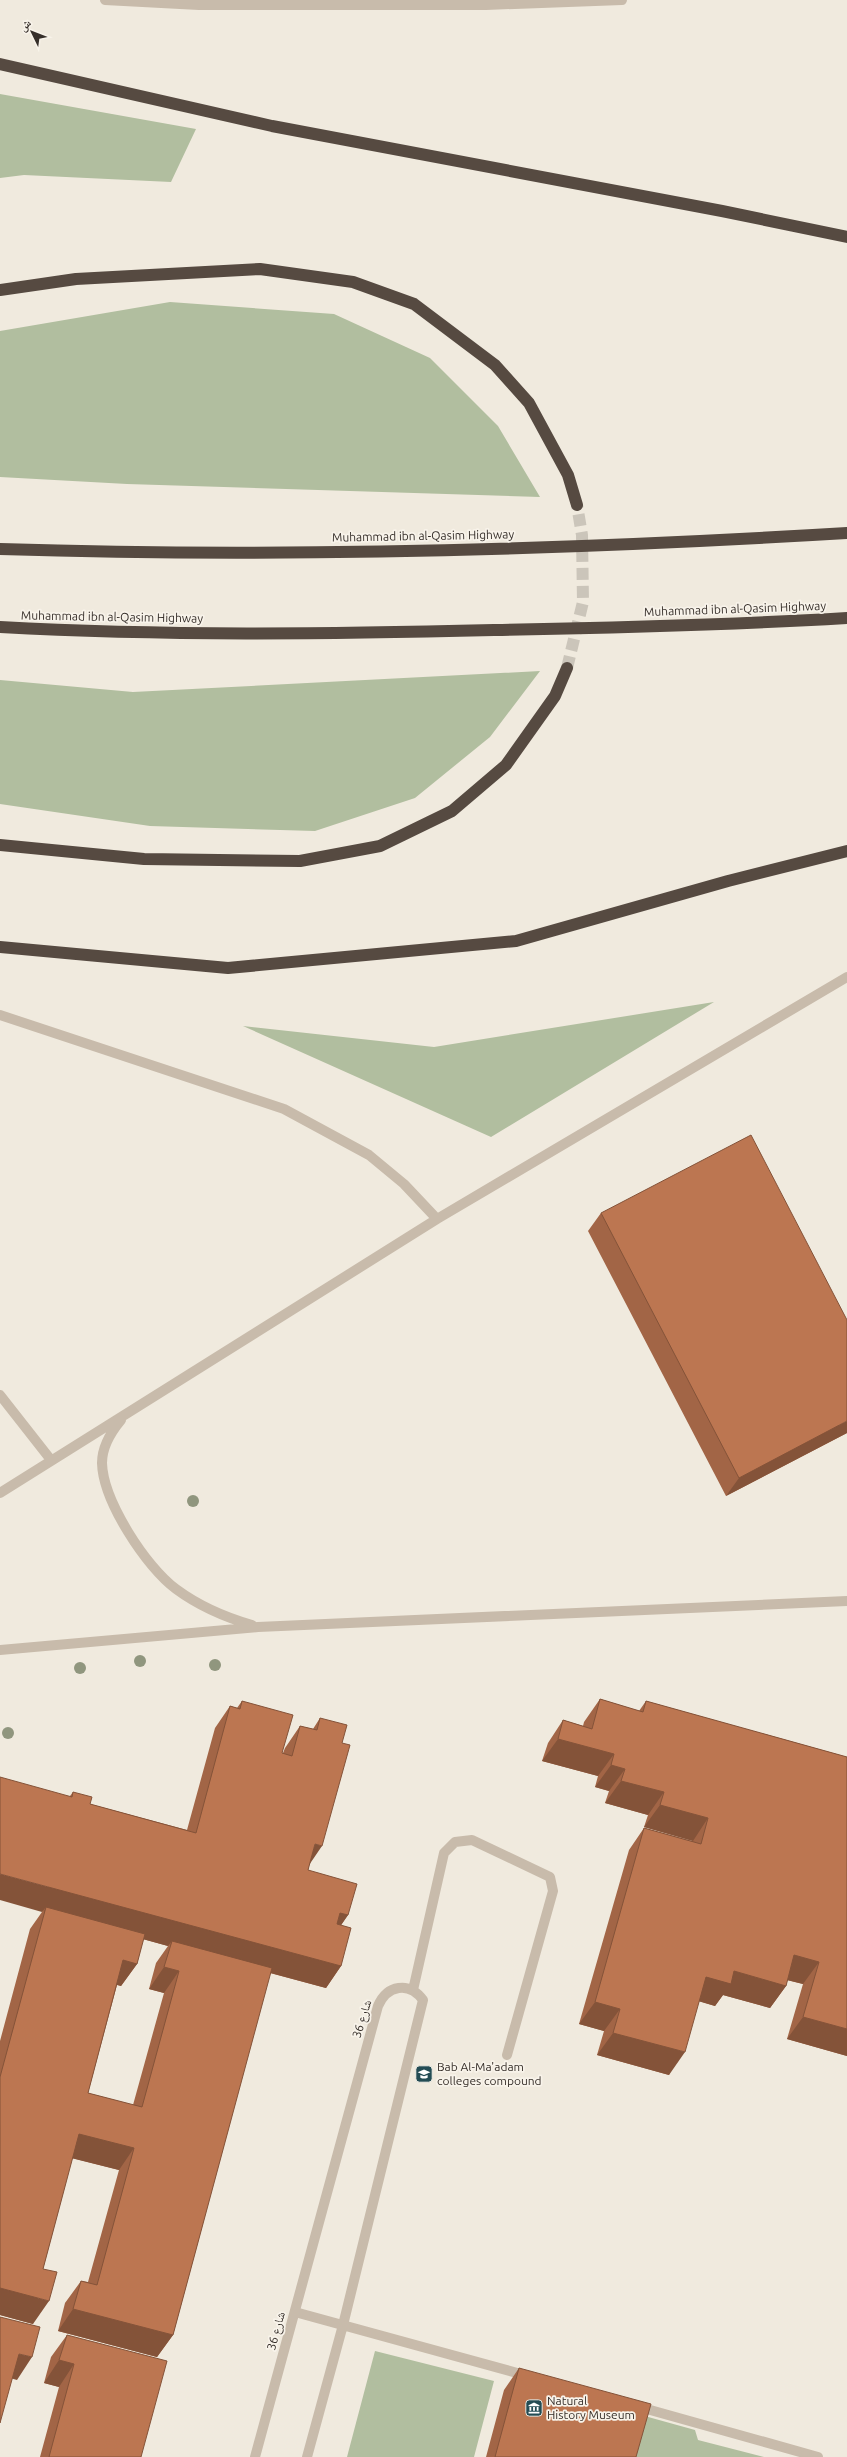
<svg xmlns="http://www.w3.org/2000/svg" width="847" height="2457" font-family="Ubuntu,'Noto Naskh Arabic',sans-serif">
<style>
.green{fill:#b1be9f}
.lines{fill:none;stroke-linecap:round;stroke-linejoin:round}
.highway-tunnel{stroke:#cbc5ba;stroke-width:12;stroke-dasharray:12 6;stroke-linecap:butt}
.minor{stroke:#c8bbab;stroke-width:10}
.highway{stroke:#564a41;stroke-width:12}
.highway-bridge{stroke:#564a41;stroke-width:12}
.tree{fill:#90967e}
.wall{fill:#a26546;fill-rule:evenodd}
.shaded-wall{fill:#845339}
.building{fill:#bc7651;stroke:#845339}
.labels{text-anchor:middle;stroke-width:3.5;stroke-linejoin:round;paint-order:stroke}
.street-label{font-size:12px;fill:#362f2a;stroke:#f8f3ea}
.poi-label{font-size:12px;fill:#362f2a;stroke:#f8f3ea;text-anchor:start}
</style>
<rect width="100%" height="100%" fill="#f0eade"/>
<path class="green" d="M 0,94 L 196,129 L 171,182 L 24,175 L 0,178 Z
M 170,302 L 334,314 L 430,358 L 498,426 L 540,497 L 127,484 L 0,477 L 0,331 Z
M 540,671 L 490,737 L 415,798 L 315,831 L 150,826 L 0,804 L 0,680 L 133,692 Z
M 714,1002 L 491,1137 L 243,1026 L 434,1047 Z
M 375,2351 L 494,2381 L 474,2457 L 347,2457 Z
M 641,2415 L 695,2430 L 698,2440 L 764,2457 L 627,2457 Z"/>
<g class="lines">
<path class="highway-tunnel" d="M 567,668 L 583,602 L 582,535 L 577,505"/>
<path class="minor" d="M 105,0 L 199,5
M 199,0 L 199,5 L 486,5 L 622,0
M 0,1015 L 284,1109 L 369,1155 L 404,1184 L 437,1219
M 0,1395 L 51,1460
M 121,1420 C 111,1432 102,1446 102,1463 C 103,1501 146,1567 176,1589 C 199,1606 224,1617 252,1625
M 0,1493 L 437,1219 L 847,977
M 0,1650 L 258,1627 L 847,1601
M 413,1990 L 444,1853 L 455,1842 L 472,1840 L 550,1877 L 553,1891 L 507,2055
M 295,2312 L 528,2376
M 636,2406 L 818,2457
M 255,2457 L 378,2006 C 387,1985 409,1981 423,2000 L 343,2325 L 307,2457"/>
<path class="highway" d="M 0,64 L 272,126 L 722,211 L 847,237
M 0,290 L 76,279 L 260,269 L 353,282 L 414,304 L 495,365 L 529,403 L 568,475 L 577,505
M 0,845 L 144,859 L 300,861 L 380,846 L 452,811 L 506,765 L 555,696 L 567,668
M 0,947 L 228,968 L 516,941 L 728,881 L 847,851"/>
<path class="highway-bridge" d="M 0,549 C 282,558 565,550 847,533
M 0,627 C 164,636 329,634 494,630 C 612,628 729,625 847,618"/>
</g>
<g class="tree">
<circle cx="193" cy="1501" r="6"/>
<circle cx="140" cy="1661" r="6"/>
<circle cx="215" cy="1665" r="6"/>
<circle cx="80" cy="1668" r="6"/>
<circle cx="8" cy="1733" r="6"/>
</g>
<path class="wall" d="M 601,1213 L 847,1433 L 726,1496 L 588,1231 Z
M 600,1699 L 639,1711 L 646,1701 L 847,1757 L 847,2056 L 787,2039 L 803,1984 L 787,1980 L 786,1986 L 770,2008 L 723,1995 L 715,2006 L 699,2001 L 669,2075 L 597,2055 L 604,2031 L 579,2024 L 629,1850 L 644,1828 L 692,1841 L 693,1841 L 644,1827 L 648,1815 L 605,1803 L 609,1791 L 595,1787 L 598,1776 L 542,1761 L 548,1743 L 563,1720 L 583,1726 L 584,1722 Z
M 242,1701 L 282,1753 L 283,1753 L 285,1748 L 300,1726 L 313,1729 L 320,1718 L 309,1864 L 308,1870 L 348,1915 L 341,1925 L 341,1966 L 326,1988 L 270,1973 L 173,2335 L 157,2357 L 58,2331 L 65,2303 L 81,2281 L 88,2282 L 119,2170 L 72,2158 L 43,2269 L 33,2324 L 0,2315 L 0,2041 L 30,1929 L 42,1912 L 70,1796 L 73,1792 L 90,1804 L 187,1830 L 215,1728 L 230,1706 L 237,1708 ZM 143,1939 L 168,1946 L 156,1963 L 149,1989 L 164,1993 L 133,2105 L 88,2093 L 117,1985 L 121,1986 L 137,1964 Z
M 67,2335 L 141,2457 L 40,2457 L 59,2387 L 44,2383 L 51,2357 Z
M 519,2368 L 636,2457 L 486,2457 L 504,2390 Z"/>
<path class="shaded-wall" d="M 847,1421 L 847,1433 L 726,1496 L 739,1478 Z
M 558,1739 L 614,1754 L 598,1776 L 542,1761 Z
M 611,1765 L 625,1769 L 609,1791 L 595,1787 Z
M 621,1781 L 664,1792 L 648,1815 L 605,1803 Z
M 660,1805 L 708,1818 L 693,1841 L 644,1827 Z
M 315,1844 L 322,1846 L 307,1868 Z
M 0,1874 L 341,1966 L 326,1988 L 170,1946 L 172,1941 L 168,1946 L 44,1912 L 46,1907 L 42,1912 L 0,1900 Z
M 340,1913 L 348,1915 L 333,1937 Z
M 794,1955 L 819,1962 L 803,1984 L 779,1978 Z
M 123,1960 L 137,1964 L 121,1986 L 108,1982 Z
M 164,1967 L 179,1971 L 164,1993 L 149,1989 Z
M 734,1971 L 786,1986 L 770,2008 L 723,1995 L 715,2006 L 691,1999 L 706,1977 Z
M 595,2002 L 620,2009 L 604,2031 L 579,2024 Z
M 803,2017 L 847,2029 L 847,2056 L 787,2039 Z
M 613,2033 L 685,2052 L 669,2075 L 597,2055 Z
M 79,2134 L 134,2148 L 119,2170 L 63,2156 Z
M 0,2288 L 49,2301 L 33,2324 L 0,2315 Z
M 73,2309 L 173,2335 L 157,2357 L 58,2331 Z
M 19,2354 L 32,2357 L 17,2380 L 3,2376 Z
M 59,2360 L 74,2364 L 59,2387 L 44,2383 Z"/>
<path class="building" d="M 751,1135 L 847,1320 L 847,1421 L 739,1478 L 601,1213 Z
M 600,1699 L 643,1712 L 646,1701 L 847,1757 L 847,2029 L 803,2017 L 819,1962 L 794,1955 L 786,1986 L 734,1971 L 731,1984 L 706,1977 L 685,2052 L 613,2033 L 620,2009 L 595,2002 L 644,1828 L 701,1844 L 708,1818 L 660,1805 L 664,1792 L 621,1781 L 625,1769 L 611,1765 L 614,1754 L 558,1739 L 563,1720 L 592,1729 Z
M 242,1701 L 293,1715 L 282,1753 L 292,1756 L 300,1726 L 317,1730 L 320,1718 L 347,1725 L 342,1743 L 350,1745 L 322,1846 L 315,1844 L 308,1870 L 357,1884 L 348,1915 L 340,1913 L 337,1924 L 351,1928 L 341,1966 L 0,1874 L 0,1777 L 72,1797 L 73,1792 L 92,1797 L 90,1804 L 196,1833 L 230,1706 L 240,1709 Z
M 46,1907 L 145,1934 L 137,1964 L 123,1960 L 88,2093 L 142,2107 L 179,1971 L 164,1967 L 172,1941 L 272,1968 L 173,2335 L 73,2309 L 81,2281 L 97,2285 L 134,2148 L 79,2134 L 43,2269 L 57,2272 L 49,2301 L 0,2288 L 0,2077 Z
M 0,2317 L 40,2327 L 32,2357 L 19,2354 L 0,2423 Z
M 67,2335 L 167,2361 L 141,2457 L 49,2457 L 74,2364 L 59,2360 Z
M 519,2368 L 651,2404 L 636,2457 L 495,2457 Z"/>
<defs>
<symbol id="university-square" viewBox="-11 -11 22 22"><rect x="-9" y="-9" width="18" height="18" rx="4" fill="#234c54" stroke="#f8f3ea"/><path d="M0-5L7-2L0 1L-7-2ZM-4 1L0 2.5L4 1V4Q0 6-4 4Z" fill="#fff"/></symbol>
<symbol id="museum-square" viewBox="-11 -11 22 22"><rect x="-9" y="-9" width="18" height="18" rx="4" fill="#234c54" stroke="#f8f3ea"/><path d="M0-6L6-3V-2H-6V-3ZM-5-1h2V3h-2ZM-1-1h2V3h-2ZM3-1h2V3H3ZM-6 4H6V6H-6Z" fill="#fff"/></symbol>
</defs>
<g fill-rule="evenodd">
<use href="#university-square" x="414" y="2064" width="20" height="20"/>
<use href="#museum-square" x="524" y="2398" width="20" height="20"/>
</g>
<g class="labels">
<g class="street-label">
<text transform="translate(423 536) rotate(-1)" y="4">Muhammad ibn al-Qasim Highway</text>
<text transform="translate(735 609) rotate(-2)" y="4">Muhammad ibn al-Qasim Highway</text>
<text transform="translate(112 617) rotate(1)" y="4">Muhammad ibn al-Qasim Highway</text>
<text transform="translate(362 2019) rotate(-73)" y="4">شارع 36</text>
<text transform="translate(276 2331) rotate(-75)" y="4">شارع 36</text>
</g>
<g class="poi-label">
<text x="437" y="2071">Bab Al-Ma'adam<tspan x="437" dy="14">colleges compound</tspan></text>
<text x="547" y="2405">Natural<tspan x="547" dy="14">History Museum</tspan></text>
</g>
</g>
<g transform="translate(32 32) rotate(313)" stroke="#f8f3ea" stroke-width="3" paint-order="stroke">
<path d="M0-3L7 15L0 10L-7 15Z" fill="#362f2a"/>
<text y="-6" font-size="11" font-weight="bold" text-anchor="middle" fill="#362f2a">ش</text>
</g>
</svg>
